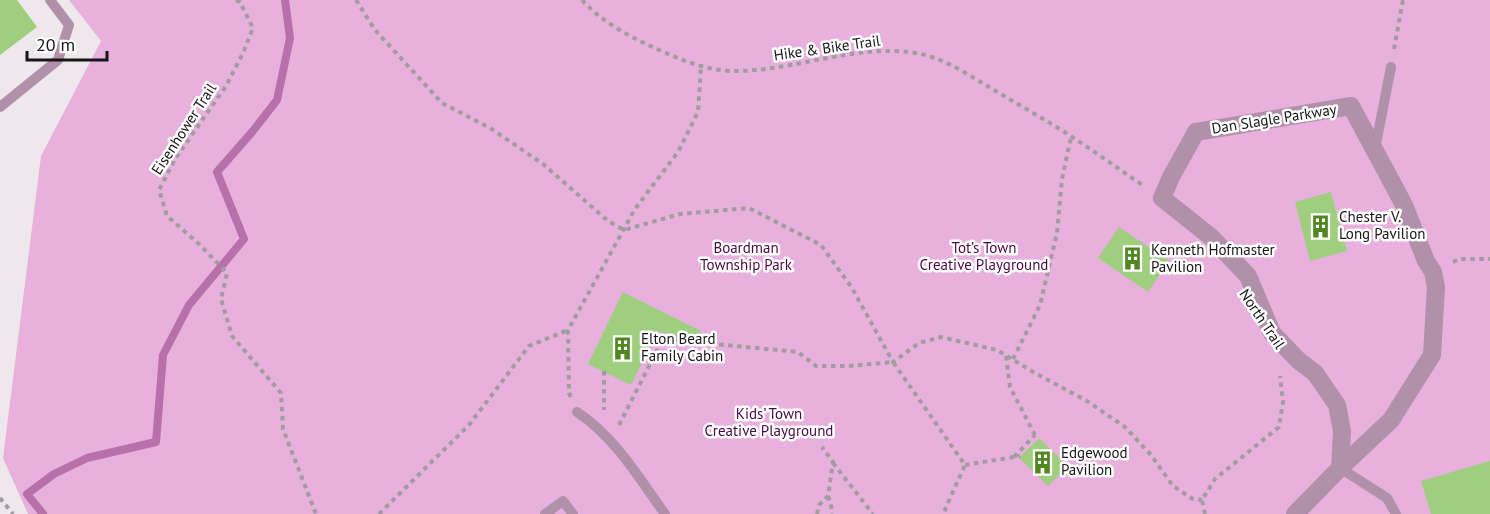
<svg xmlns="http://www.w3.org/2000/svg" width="1490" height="514" font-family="'PT Sans',sans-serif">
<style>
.green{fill:#e8b0dc}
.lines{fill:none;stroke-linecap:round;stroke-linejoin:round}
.stream{stroke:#b770aa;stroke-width:8}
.building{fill:#9fce7f}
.path{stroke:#a19c9f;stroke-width:4;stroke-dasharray:4.5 4.5;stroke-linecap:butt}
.lane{stroke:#b191aa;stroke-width:10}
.street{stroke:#b191aa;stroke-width:18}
.labels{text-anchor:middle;stroke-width:5;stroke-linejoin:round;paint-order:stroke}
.street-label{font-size:15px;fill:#171516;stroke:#fff}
.poi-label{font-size:15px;fill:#171516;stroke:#fff;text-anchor:start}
.park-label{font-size:15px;fill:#4b0843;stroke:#fff}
</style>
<rect width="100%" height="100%" fill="#eee8ec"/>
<path class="green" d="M 69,0 L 1490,0 L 1490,514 L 28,514 L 3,458 L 41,156 L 101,41 Z"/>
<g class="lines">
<path class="stream" d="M 43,514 L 27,494 L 54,474 L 87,458 L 156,442 L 163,355 L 189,305 L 244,239 L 217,172 L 252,132 L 277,100 L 290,38 L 285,0"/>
</g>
<path class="building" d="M 0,0 L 17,0 L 37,27 L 0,55 Z
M 1331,192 L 1347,251 L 1310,261 L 1295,202 Z
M 1119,227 L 1169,261 L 1148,292 L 1098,258 Z
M 623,292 L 701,331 L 696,344 L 658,331 L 631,385 L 588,364 Z
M 1039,438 L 1068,466 L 1048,486 L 1019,458 Z
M 1490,461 L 1490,514 L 1431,514 L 1421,481 Z"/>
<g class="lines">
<path class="path" d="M 236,0 L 240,2 L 253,28 L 243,53 L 226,86 L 175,159 L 159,190 L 167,216 L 199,244 L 227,273 L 221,299 L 232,336 L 281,393 L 283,429 L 316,514
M 356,0 L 375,30 L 442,103 L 490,128 L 543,164 L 608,221 L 624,230 L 680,214 L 749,208 L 821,245 L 852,288 L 893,362 L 919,343 L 941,337 L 997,350 L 1035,373 L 1087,401 L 1125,427 L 1151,455 L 1173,486 L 1193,499 L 1202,500
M 582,0 C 602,22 630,37 657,49 C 681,60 706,70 731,71 C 783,72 833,52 885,51 C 895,51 906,51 916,53 C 945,58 970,76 994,90 C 1011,100 1028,110 1045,120 C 1079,140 1111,164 1144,186
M 1394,49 L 1403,0
M 1453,262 L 1459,259 L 1490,259
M 1006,356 L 1010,387 L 1037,439
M 1013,359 L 1040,305 L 1057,233 L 1062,179 L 1071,137
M 604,371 L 604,410
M 571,397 L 569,393 L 568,330 L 635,209 L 678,152 L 698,112 L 701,66
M 619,425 L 663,339 L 798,352 L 816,366 L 849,366 L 893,362 L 965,465 L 943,514
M 1014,457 L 1035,435
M 833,463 L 873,514
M 965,465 L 1020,456
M 828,496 L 831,504 L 832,514
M 0,498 L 13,514
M 379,514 L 469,425 L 529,346 L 568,330
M 817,514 L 819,505 L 828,496 L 833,462 L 822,447
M 1205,514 L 1202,500 L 1215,479 L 1279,427 L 1283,402 L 1280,376"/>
<path class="lane" d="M 0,107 L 58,60 L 69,25 L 50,0
M 1375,149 L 1391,67
M 577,412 C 615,437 639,478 665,514
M 1340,468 L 1387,498 L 1396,514
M 545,514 L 563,501 L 573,514"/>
<path class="street" d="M 1351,106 L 1404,205 L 1426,261 L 1433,272 L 1436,287 L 1432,355 L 1391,420 L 1340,468 L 1342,431 L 1337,405 L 1315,373 L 1299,361 L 1272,333 L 1248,276 L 1211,237 L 1162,198 L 1171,177 L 1196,132 Z
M 1295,514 L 1340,468"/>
</g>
<defs>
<symbol id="building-bare" viewBox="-9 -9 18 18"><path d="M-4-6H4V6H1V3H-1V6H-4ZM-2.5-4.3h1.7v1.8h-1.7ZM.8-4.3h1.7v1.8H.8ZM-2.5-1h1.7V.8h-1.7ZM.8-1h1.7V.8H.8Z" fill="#518720" stroke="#fff" stroke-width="2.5" paint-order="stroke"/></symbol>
</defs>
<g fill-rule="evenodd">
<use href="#building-bare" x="1304" y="210" width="33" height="33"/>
<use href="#building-bare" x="1116" y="242" width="33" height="33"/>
<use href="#building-bare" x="606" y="332" width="33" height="33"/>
<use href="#building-bare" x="1026" y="446" width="33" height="33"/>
</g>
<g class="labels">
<g class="street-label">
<text transform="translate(827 48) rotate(-8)" y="5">Hike &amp; Bike Trail</text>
<text transform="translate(1274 119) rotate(-9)" y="5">Dan Slagle Parkway</text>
<text transform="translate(184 129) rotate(-57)" y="5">Eisenhower Trail</text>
<text transform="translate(1262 319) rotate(56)" y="5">North Trail</text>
</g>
<g class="poi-label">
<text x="1339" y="222">Chester V.<tspan x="1339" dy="17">Long Pavilion</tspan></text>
<text x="1151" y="255">Kenneth Hofmaster<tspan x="1151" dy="17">Pavilion</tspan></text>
<text x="641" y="344">Elton Beard<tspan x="641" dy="17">Family Cabin</tspan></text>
<text x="1061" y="458">Edgewood<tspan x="1061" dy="17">Pavilion</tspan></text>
</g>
<g class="park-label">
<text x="746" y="253">Boardman<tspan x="746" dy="17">Township Park</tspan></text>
<text x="984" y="253">Tot’s Town<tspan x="984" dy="17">Creative Playground</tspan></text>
<text x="769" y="419">Kids’ Town<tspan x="769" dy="17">Creative Playground</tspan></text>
</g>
</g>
<path d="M27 51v9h80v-9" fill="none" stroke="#171516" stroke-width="3"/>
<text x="36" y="51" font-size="18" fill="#171516" stroke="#ffffff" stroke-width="4.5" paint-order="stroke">20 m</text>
</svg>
